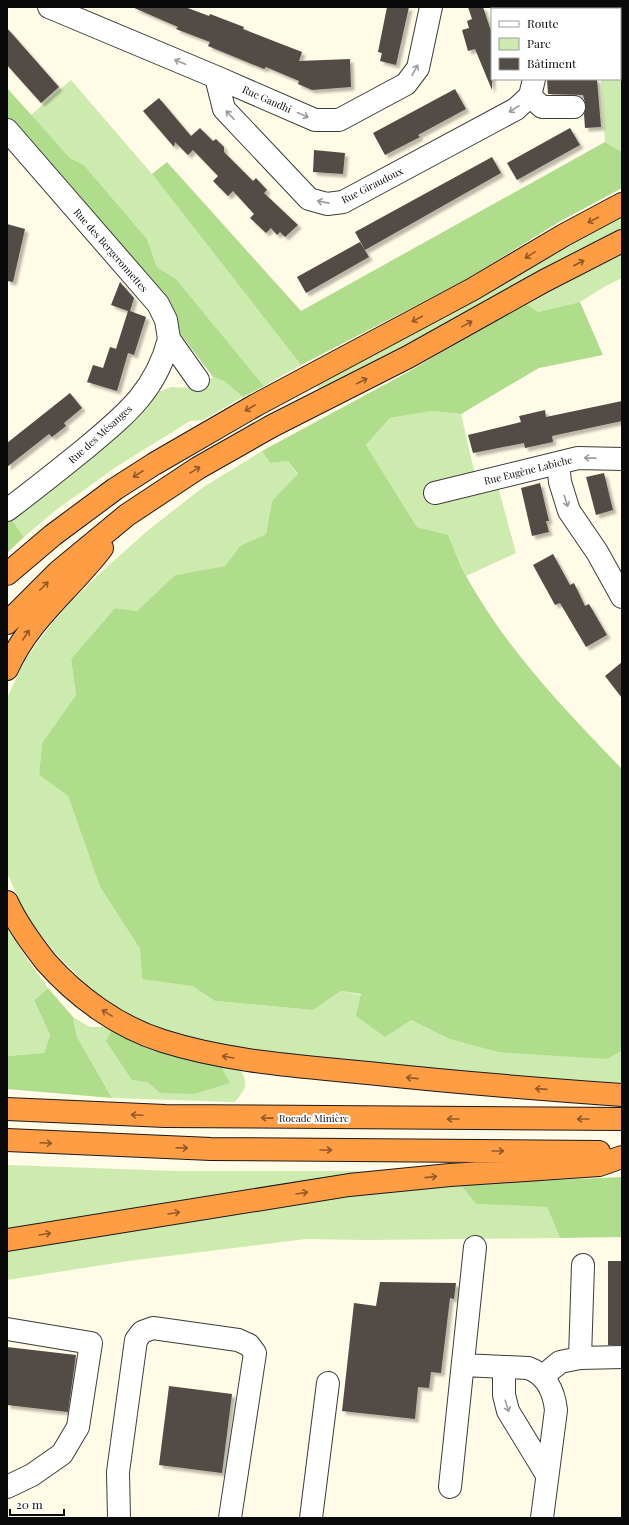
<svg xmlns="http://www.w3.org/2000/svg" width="629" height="1525" font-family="'Playfair Display',serif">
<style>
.green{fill:#cdebae}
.forest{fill:#afdd8c}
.building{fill:#534b45;filter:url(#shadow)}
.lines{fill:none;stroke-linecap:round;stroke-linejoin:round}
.minor-casing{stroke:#3c3c3c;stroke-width:24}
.highway-casing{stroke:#1a1a1a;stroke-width:24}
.minor{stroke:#fff;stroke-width:22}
.highway{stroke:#ff9d44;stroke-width:22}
.oneway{stroke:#9d9d9d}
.oneway2{stroke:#905a29}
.labels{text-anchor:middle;stroke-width:4;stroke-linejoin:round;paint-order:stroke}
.street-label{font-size:10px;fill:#090909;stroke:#fff}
</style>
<defs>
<filter id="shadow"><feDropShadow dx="3.5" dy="3.5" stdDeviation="1" flood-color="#0004"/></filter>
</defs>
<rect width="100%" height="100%" fill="#fffbe6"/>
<path class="green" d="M 620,68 L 622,68 L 622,152 L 605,142 L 601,79 L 620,79 Z
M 71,80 L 152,174 L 301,365 L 264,386 L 176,279 L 157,267 L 147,239 L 84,165 L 70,158 L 31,115 Z
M 622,212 L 622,232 L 320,390 L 315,383 Z
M 622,251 L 622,278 L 604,287 L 580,302 L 538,312 L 525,303 Z
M 213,377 L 224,381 L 243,397 L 203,420 L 190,421 L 116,467 L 56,510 L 24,537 L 9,516 L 153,394 L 171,387 L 196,388 Z
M 432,411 L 461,414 L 478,488 L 497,483 L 516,553 L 466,576 L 448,535 L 417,527 L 366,445 L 390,418 Z
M 262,451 L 270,463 L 288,461 L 298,475 L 272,501 L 266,534 L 240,546 L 225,566 L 175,575 L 137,611 L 115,608 L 71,659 L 76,695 L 42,743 L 39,775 L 68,796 L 100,887 L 140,949 L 142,978 L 192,986 L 215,1001 L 313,1010 L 341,991 L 361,995 L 447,1038 L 607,1059 L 622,1051 L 622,1083 L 485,1074 L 248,1054 L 183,1038 L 130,1017 L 92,990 L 56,954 L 28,919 L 7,873 L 7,698 L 25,660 L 48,628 L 69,604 L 96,577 L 146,532 L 202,488 Z
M 7,924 L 27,959 L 48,988 L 34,1002 L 50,1035 L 44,1053 L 7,1056 Z
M 73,1017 L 90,1027 L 113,1027 L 147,1082 L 160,1093 L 230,1083 L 219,1062 L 239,1066 C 248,1085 248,1086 235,1102 L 112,1098 L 77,1037 Z
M 7,1165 L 176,1171 L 343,1171 L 401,1173 L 7,1234 Z
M 460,1184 L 476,1204 L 547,1207 L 560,1238 L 366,1240 L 306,1239 L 128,1261 L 7,1280 L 7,1250 L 361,1194 Z"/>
<path class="forest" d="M 7,88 L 70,158 L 84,165 L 147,239 L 157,267 L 176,279 L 264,386 L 243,397 L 224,381 L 213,377 L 176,328 L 168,306 L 7,119 Z
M 605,142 L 622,152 L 622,188 L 559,222 L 467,279 L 301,365 L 152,174 L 167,162 L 301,311 Z
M 580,302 L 603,355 L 539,368 L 461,414 L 432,411 L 390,418 L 366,445 L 417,527 L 448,535 C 454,548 459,563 466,576 C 507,650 564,709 622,769 L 622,1051 L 607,1059 L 498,1052 L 447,1038 L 411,1020 L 385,1037 L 356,1016 L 361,994 L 341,991 L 313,1010 L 215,1001 L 192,986 L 142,979 L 140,949 L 100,887 L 68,796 L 39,775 L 42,743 L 76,695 L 71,659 L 115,608 L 137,611 L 175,575 L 225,566 L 240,546 L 266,534 L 272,501 L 298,474 L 288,461 L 270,463 L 262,451 L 408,372 L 525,303 L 538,312 Z
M 9,516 L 24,537 L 7,553 L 7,518 Z
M 48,988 L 73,1017 L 77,1037 L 112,1098 L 7,1089 L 7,1056 L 44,1053 L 50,1035 L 34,1001 Z
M 113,1027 L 219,1062 L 230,1083 L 194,1094 L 160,1093 L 147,1082 L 132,1080 L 106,1041 Z
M 622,1177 L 622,1237 L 560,1238 L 547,1207 L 476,1204 L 460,1184 Z"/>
<path class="building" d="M 132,7 L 185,7 L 209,16 L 210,14 L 244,27 L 243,29 L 302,52 L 299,61 L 350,59 L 351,87 L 312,90 L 298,84 L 299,81 L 266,67 L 264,69 L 208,46 L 210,42 L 176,29 L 178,27 Z
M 387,7 L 409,7 L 396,65 L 380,61 L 382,53 L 378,52 Z
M 468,7 L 483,7 L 492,34 L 492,90 L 475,49 L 468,51 L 462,30 L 469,28 L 467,21 L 472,19 Z
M 7,28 L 59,87 L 41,103 L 7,65 Z
M 547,79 L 597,79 L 601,127 L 585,128 L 584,114 L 586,107 L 583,95 L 548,94 Z
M 455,89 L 466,109 L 418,135 L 420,137 L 385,155 L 373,133 Z
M 159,98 L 191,136 L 200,128 L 213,141 L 216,139 L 224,147 L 224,152 L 253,181 L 256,178 L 267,190 L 264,193 L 298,225 L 285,237 L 280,232 L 277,235 L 271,228 L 266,233 L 250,218 L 254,214 L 233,191 L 228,196 L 213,181 L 218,176 L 193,150 L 188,155 L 175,142 L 174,147 L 143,111 Z
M 570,128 L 580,145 L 517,180 L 507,163 Z
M 314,150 L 345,153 L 343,174 L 313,172 Z
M 492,157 L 501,173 L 365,250 L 355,232 Z
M 7,224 L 25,229 L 13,282 L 7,281 Z
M 360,242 L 369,257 L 306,293 L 297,277 Z
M 120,282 L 134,298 L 130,311 L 146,317 L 134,355 L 128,353 L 117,391 L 87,382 L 93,365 L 103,368 L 110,347 L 123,351 L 116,349 L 128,311 L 111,305 Z
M 70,393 L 82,408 L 64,423 L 66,426 L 52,437 L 49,434 L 7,467 L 7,443 Z
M 622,401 L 622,421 L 552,436 L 553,442 L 525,448 L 524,443 L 473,453 L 468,435 L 521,422 L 519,416 L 545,410 L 546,417 Z
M 604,473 L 613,510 L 596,515 L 586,477 Z
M 540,483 L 549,521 L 546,521 L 549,532 L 532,536 L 521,488 Z
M 553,554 L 570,585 L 574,583 L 585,606 L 589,604 L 607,635 L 586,647 L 560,603 L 555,605 L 533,565 Z
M 622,662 L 622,698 L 605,676 Z
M 608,1261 L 622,1261 L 622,1345 L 608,1345 Z
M 380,1282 L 456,1283 L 454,1299 L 450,1298 L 441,1373 L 431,1372 L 429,1388 L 418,1387 L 415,1419 L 342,1411 L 354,1303 L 376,1306 Z
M 7,1347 L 76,1355 L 68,1412 L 7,1405 Z
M 169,1386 L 232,1394 L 222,1473 L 159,1465 Z"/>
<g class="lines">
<defs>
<path id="minor" d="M 49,7 L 216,77 L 315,120 L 339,120 L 406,84 L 418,68 L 431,7
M 514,7 L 515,9
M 216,77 L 224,109 L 309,199 L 327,204 L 343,202 L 516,109 L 530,96 L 534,79
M 530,96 L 542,107 L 574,107
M 7,130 L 158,304 L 166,320 L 169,339 L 198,380
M 558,463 L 560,482 L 569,511 L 597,552 L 622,597
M 435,493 L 578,458 L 622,459
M 7,510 C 34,490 60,469 86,448 C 125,415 156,391 169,339
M 7,1329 L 91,1343 L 78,1427 L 62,1454 L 32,1475 L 7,1487
M 580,1358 L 583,1265
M 463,1365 L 528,1368 C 546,1374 554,1392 556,1410 L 542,1518
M 504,1368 L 504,1395 L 508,1411 L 547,1475
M 542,1377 L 560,1362 L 580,1358 L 622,1357
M 450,1487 L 475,1247
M 119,1518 L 118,1472 L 136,1340 L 142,1332 L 153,1328 L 238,1340 L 249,1345 L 255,1353 L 230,1518
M 311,1518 L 328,1383"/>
<path id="highway" d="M 7,574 L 53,535 L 115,489 L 154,464 L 256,405 L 473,289 L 564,235 L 622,204
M 7,623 L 58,572 L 127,515 L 198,468 L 272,426 L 408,357 L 544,281 L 622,241
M 7,669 C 29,619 70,590 102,548
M 7,902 C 17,924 31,943 46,962 C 77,997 118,1027 163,1041 C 229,1062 299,1066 368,1073 C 452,1082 537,1089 622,1095
M 7,1109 L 165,1116 L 622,1119
M 7,1140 L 211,1149 L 599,1152
M 7,1240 L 349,1185 L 450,1175 L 599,1165 L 622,1157"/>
</defs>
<use href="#minor" class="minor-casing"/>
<use href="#highway" class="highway-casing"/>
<use href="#minor" class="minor"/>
<use href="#highway" class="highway"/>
</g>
<defs><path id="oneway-shaft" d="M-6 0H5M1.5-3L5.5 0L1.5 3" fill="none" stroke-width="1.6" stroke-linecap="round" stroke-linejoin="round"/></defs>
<g class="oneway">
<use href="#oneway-shaft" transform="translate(180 62) rotate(-157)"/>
<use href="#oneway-shaft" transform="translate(415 70) rotate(-61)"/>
<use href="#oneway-shaft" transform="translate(514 109) rotate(147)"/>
<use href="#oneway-shaft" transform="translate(230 115) rotate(-133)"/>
<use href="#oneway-shaft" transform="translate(303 115) rotate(24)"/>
<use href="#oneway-shaft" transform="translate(323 202) rotate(-169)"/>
<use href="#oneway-shaft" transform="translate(590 458) rotate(-179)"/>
<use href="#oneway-shaft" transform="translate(566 501) rotate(72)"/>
<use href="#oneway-shaft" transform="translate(507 1406) rotate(72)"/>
</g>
<g class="oneway2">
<use href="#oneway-shaft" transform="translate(593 220) rotate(152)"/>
<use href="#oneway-shaft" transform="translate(530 255) rotate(149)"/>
<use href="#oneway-shaft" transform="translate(579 263) rotate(-27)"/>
<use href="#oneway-shaft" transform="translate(417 319) rotate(152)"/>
<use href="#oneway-shaft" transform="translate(467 324) rotate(-29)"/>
<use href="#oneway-shaft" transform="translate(362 381) rotate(-27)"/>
<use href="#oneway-shaft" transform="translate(250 408) rotate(150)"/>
<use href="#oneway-shaft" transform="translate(195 470) rotate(-32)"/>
<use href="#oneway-shaft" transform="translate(138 474) rotate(147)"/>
<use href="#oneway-shaft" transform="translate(44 586) rotate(-45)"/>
<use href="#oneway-shaft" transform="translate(26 635) rotate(-57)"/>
<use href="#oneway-shaft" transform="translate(107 1013) rotate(-149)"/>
<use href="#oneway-shaft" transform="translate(228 1057) rotate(-171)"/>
<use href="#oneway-shaft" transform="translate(412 1078) rotate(-174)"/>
<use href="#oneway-shaft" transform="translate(541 1089) rotate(-176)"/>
<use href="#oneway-shaft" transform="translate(137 1115) rotate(-177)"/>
<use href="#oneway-shaft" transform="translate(267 1118) rotate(-179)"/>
<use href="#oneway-shaft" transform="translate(453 1119) rotate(-180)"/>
<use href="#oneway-shaft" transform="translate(583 1119) rotate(-180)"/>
<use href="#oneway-shaft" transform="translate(46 1143) rotate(3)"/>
<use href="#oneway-shaft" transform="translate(182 1148) rotate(2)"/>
<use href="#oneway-shaft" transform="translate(326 1150)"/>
<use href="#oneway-shaft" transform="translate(498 1151)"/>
<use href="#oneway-shaft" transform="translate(431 1177) rotate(-6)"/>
<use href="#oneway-shaft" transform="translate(302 1193) rotate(-9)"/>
<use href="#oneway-shaft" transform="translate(174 1213) rotate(-9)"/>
<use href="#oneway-shaft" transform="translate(45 1234) rotate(-9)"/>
</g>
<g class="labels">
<g class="street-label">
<text transform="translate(267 99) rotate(24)" y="4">Rue Gandhi</text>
<text transform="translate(372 185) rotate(-27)" y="4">Rue Giraudoux</text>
<text transform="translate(111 250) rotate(49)" y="4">Rue des Bergeronnettes</text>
<text transform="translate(100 434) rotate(-42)" y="4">Rue des Mésanges</text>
<text transform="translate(528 470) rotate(-14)" y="4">Rue Eugène Labiche</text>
<text x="314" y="1122">Rocade Minière</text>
</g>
</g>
<rect width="629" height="1525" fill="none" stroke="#090909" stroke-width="16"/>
<rect x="491" y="8" width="130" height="72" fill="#ffffff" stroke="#9d9d9d"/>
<rect x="499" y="21" width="20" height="6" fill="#ffffff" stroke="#9d9d9d"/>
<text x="527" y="28" font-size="12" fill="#090909">Route</text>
<rect x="499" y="38" width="20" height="12" fill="#cdebae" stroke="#9d9d9d"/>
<text x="527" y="48" font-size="12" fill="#090909">Parc</text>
<rect x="499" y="58" width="20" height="12" fill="#534b45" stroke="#9d9d9d"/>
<text x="527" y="68" font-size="12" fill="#090909">Bâtiment</text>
<path d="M10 1509v6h54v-6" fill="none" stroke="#090909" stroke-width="2"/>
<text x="16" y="1509" font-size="12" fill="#090909" stroke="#ffffff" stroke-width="3" paint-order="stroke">20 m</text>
</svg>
